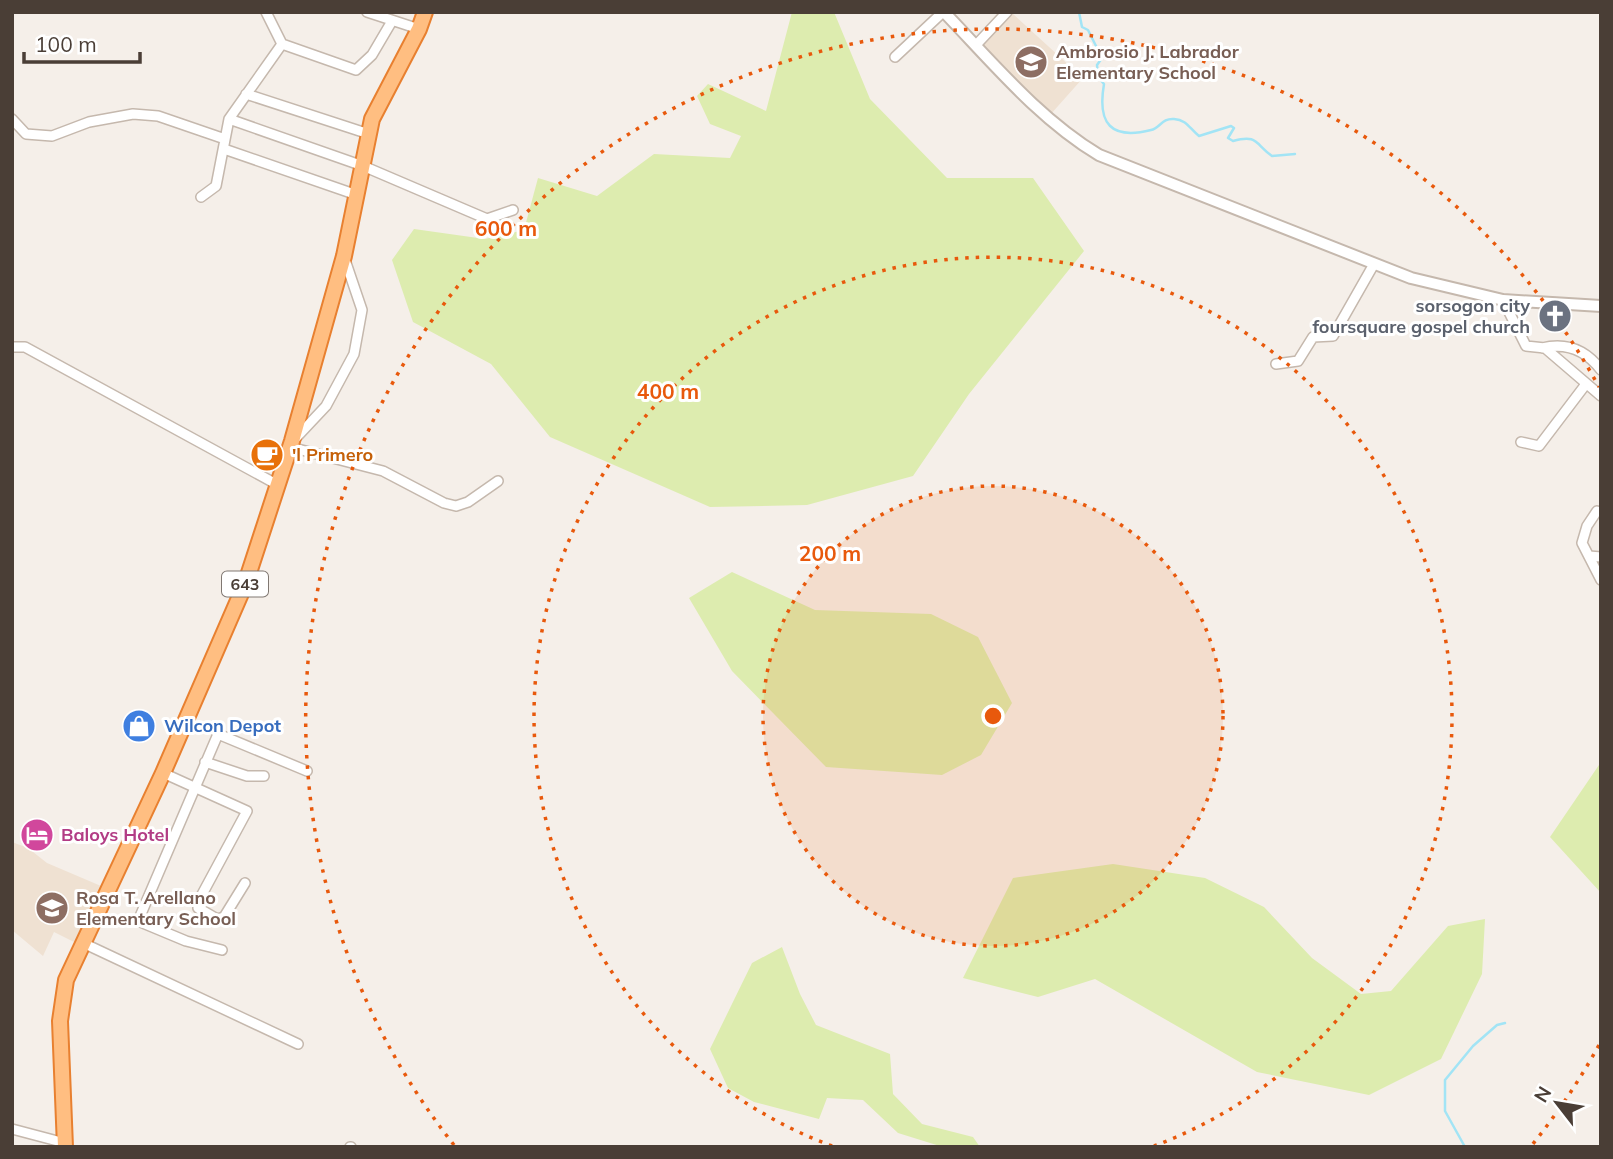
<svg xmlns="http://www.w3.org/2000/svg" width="1613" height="1159" font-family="Mulish,sans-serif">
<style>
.education{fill:#efe1d2}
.green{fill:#ddecaf}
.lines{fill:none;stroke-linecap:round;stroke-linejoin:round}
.stream{stroke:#a2e4f5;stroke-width:2.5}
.minor-casing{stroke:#c5b8ad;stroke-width:12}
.tertiary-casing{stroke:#c5b8ad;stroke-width:14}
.trunk-casing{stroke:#e88030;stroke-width:18}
.minor{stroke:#fff;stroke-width:9}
.tertiary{stroke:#fff;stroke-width:10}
.trunk{stroke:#ffbe81;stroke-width:14}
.ring{fill:none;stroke:#e8590c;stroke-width:3.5;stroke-dasharray:3.5 7}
.labels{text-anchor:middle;stroke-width:6;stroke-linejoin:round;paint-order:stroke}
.shield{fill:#fff;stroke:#807872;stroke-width:2}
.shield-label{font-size:16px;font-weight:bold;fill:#4a3e36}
.education-label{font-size:18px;font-weight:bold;fill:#785e54;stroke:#fff;text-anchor:start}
.worship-label{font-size:18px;font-weight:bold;fill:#5b616d;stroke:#fff;text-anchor:end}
.food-label{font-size:18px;font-weight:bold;fill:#c56008;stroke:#fff;text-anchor:start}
.shop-label{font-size:18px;font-weight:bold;fill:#366cbe;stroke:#fff;text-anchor:start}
.hotel-label{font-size:18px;font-weight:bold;fill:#b23c85;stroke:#fff;text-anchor:start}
.centre{fill:#e8590c;stroke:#fff;stroke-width:3.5}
.ring-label{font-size:21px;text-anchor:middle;font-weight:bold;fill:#e8590c;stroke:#fff;stroke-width:6;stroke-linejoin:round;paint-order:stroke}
</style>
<rect width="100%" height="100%" fill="#f5efe9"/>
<path class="education" d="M 1012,13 L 1083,78 L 1050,115 L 980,47 Z
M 12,842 L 28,848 L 47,863 L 101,886 L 76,943 L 54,932 L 43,956 L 12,930 Z"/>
<path class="green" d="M 792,12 L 834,12 L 870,99 L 947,178 L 1033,178 L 1084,251 L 969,394 L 913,476 L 807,505 L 710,507 L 550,437 L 491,364 L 413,322 L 392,260 L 414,229 L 485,239 L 524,230 L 538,178 L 597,196 L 654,154 L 730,158 L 741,136 L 710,124 L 697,96 L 708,84 L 766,111 Z
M 732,572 L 815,610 L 931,614 L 978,637 L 1012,703 L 981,755 L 942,775 L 826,767 L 732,671 L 689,598 Z
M 1601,762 L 1601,893 L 1550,837 Z
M 1113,864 L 1205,878 L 1264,907 L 1312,958 L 1361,994 L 1391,991 L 1448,926 L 1485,919 L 1482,974 L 1441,1059 L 1369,1095 L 1257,1072 L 1095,979 L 1038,997 L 963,978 L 1013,878 Z
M 782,947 L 800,994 L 816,1025 L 890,1054 L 893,1094 L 922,1124 L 973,1137 L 980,1147 L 943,1147 L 898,1133 L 863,1100 L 827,1098 L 819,1119 L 754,1102 L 728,1088 L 710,1049 L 752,963 Z"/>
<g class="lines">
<path class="stream" d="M 1079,12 L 1082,27 L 1088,30 L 1102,58 L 1097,65 L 1098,77 L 1104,84 C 1097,124 1111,140 1151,130 C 1160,128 1162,118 1174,119 C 1187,120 1189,128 1199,136 L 1231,126 L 1234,128 L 1228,138 L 1233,141 C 1258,134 1255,144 1272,156 L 1295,154
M 1465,1147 L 1445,1111 L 1445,1080 L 1473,1046 L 1497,1025 L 1505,1023"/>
<defs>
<path id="minor" d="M 266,12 L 282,44
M 367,12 L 419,29
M 976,45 L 1007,12
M 895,57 L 943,12
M 246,94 L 369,134
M 12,119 L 26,134 L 52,136 L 89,122 L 133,114 L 158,116 L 225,139
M 229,119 L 363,166 L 487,219 L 513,210
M 224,149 L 357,195
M 201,197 L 216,186 L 229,119 L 282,44 L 356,70 L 372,55 L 392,21
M 1503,300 L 1526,346 L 1545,348 L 1601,396
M 12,347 L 25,347 L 278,485
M 1542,348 C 1567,342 1586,350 1601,370
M 1276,364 L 1298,361 L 1313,337 L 1333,336 L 1374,264
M 294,440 L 326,406 L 354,354 L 362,310 L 344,257
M 1521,442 L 1539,446 L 1586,384
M 290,447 L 383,471 L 444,503 L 456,506 L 468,502 L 498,481
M 1601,512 L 1597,511 L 1587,526 L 1582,543 L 1601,580
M 1589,556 L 1601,557
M 205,762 L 247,776 L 264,776
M 163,773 L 247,811 L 199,900 L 198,908 L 217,919 L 224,917 L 245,883
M 83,943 L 298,1044
M 222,950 L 186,941 L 138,921 L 218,734 L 307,771
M 12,1129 L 65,1143
M 350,1147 L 351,1147"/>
<path id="tertiary" d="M 944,12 C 993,63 1039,119 1099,155 L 1411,278 L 1503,300 L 1601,306"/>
<path id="trunk" d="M 65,1147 L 60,1021 L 66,980 L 163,773 L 246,582 L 292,441 L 344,256 L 372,119 L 419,29 L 425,12"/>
</defs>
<use href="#minor" class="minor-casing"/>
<use href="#tertiary" class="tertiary-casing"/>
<use href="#trunk" class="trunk-casing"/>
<use href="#minor" class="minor"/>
<use href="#tertiary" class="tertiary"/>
<use href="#trunk" class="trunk"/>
</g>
<circle cx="993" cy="716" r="230" fill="#e8590c" fill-opacity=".12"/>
<g class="ring">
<circle cx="993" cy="716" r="230"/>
<path d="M832 1146A459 459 0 1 1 1154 1146"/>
<path d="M1599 1045A689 689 0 0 1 1532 1145M454 1145A689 689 0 1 1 1599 387"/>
</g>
<defs>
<symbol id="school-disc" viewBox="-11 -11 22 22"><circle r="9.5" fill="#8d6e63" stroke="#fff"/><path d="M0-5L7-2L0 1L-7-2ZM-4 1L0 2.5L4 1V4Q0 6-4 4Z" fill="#fff"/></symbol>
<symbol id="church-disc" viewBox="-11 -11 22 22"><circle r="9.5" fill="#6b7280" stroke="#fff"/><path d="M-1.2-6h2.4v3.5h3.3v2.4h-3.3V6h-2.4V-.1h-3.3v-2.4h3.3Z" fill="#fff"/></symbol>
<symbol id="cafe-disc" viewBox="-11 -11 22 22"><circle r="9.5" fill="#e8710a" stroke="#fff"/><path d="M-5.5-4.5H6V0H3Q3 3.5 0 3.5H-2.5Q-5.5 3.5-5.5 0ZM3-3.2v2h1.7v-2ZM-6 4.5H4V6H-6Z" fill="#fff"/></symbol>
<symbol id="shop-disc" viewBox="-11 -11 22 22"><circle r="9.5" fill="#3f7fe0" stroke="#fff"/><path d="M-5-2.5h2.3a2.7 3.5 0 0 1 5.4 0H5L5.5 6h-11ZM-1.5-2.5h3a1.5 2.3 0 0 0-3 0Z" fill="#fff"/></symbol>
<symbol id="hotel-disc" viewBox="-11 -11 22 22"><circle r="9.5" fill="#d1479c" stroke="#fff"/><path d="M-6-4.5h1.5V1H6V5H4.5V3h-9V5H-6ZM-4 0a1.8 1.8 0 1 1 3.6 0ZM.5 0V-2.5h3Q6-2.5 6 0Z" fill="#fff"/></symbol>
</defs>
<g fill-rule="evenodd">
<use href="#school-disc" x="1012" y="43" width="38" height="38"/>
<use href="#church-disc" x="1536" y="297" width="38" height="38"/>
<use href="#cafe-disc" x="248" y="436" width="38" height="38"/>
<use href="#shop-disc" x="120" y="707" width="38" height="38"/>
<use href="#hotel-disc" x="18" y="816" width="38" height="38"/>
<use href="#school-disc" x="33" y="889" width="38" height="38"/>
</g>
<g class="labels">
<rect class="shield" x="222" y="571.5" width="46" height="25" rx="5"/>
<g class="shield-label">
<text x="245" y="590">643</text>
</g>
<g class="education-label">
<text x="1056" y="58">Ambrosio J. Labrador<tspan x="1056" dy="21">Elementary School</tspan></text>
<text x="76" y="904">Rosa T. Arellano<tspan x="76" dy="21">Elementary School</tspan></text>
</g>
<g class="worship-label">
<text x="1530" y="312">sorsogon city<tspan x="1530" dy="21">foursquare gospel church</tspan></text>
</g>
<g class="food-label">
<text x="292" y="461">'l Primero</text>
</g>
<g class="shop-label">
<text x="164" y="732">Wilcon Depot</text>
</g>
<g class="hotel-label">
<text x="61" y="841">Baloys Hotel</text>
</g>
</g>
<circle cx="993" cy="716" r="10" class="centre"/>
<g class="ring-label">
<text x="506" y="236">600 m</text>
<text x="668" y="399">400 m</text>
<text x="830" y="561">200 m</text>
</g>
<rect width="1613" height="1159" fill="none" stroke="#4a3e36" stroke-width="28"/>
<g transform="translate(1557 1103) rotate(301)" stroke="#ffffff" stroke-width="5" paint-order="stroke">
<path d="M0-5L12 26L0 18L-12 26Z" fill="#4a3e36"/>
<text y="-10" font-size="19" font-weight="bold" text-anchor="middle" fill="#4a3e36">N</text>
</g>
<path d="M24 52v10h116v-10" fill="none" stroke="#4a3e36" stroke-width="3.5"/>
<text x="35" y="52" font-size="21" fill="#4a3e36" stroke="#ffffff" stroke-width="5" paint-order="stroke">100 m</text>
</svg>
